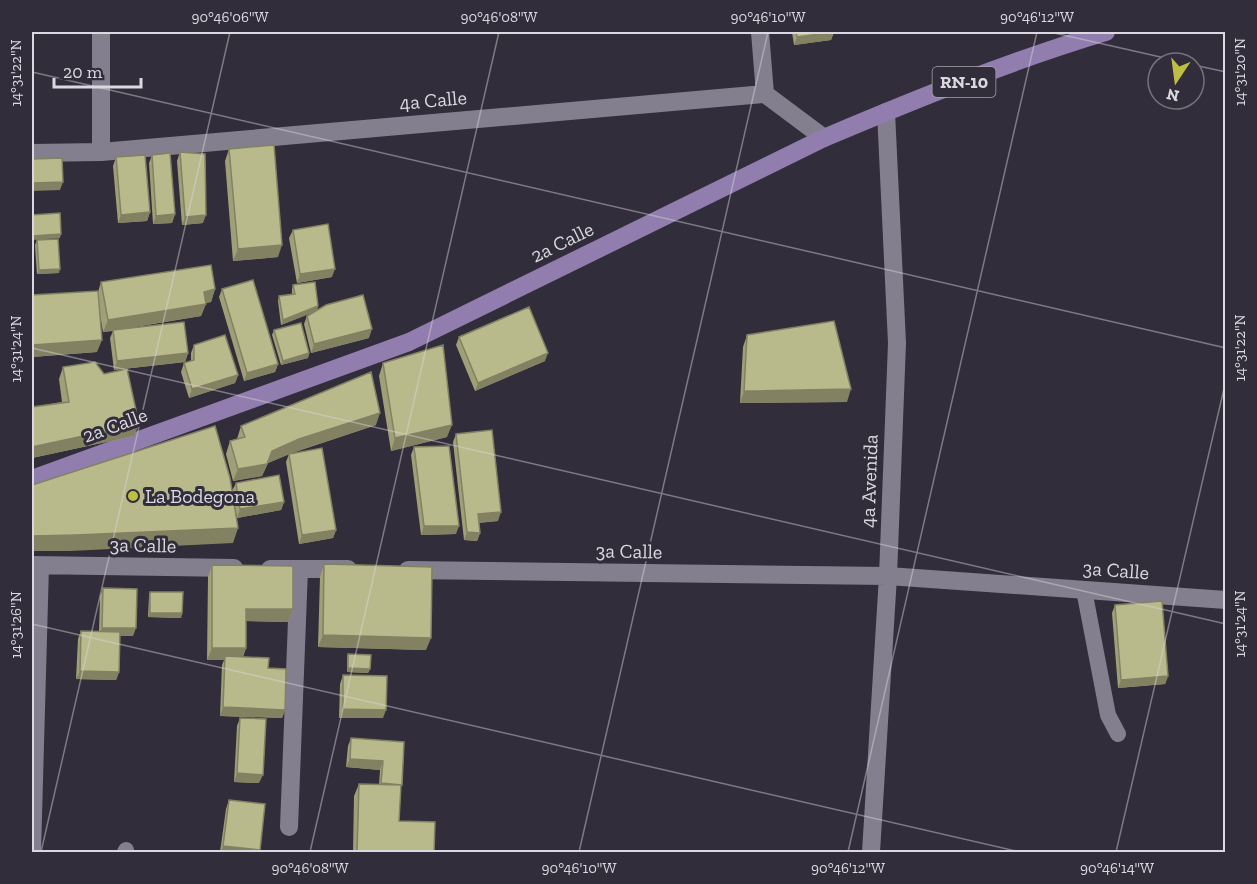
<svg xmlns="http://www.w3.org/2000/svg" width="1257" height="884" font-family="'Zilla Slab',serif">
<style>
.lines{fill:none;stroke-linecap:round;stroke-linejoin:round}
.service{stroke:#847f8e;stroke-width:16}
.minor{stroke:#847f8e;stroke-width:18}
.tertiary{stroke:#847f8e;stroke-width:18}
.primary{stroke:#917dae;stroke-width:18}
.wall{fill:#9fa078}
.shaded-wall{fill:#828262}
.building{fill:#b9ba8c;stroke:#828262;stroke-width:1.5}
.ticks{fill:none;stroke:#dbd8e1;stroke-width:1.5;stroke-opacity:0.45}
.poi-dot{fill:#bebf42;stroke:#322d3a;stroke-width:2}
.labels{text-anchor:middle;stroke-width:6;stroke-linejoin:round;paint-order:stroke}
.shield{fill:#322d3a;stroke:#a8a5af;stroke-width:1.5}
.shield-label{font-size:18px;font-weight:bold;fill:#dbd8e1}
.street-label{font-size:20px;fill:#dbd8e1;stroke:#322d3a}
.poi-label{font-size:20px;fill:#dbd8e1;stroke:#322d3a;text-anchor:start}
.neatline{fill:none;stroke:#dbd8e1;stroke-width:2}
.ticks-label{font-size:15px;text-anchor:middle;fill:#dbd8e1}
</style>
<rect width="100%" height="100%" fill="#322d3a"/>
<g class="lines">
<path class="service" d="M 1084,590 L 1108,715 L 1118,734
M 125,852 L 126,850"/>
<path class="minor" d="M 101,152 L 101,32
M 32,565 L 234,568
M 270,569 L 348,569
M 408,570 L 888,576 L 1226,600
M 289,827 L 299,569
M 32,852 L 40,566
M 871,852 L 888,576 L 897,343 L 886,112"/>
<path class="tertiary" d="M 760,32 L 765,94
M 32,153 L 101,152 L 765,94 L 824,138"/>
<path class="primary" d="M 32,479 L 409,342 L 824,138 C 916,99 1010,61 1106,32"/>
</g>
<path class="wall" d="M 792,32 L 834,32 L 831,40 L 794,45 Z
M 229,149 L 278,257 L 233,261 L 225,161 Z
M 180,152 L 203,223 L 182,225 L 177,161 Z
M 152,155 L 175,214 L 172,223 L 153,224 L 149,163 Z
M 116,157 L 150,212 L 147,221 L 118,223 L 113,166 Z
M 293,230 L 332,277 L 297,283 L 289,238 Z
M 37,240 L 59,273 L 37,274 L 35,245 Z
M 101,282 L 215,289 L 211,302 L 206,303 L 201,316 L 129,328 L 188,353 L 185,362 L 114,370 L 110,338 L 113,331 L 103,332 L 99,309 L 97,352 L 32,357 L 32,295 L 98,292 Z
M 293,285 L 318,306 L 317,309 L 369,338 L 311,353 L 304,324 L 307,316 L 311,313 L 281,325 L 278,301 L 279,296 L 292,295 L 292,289 Z
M 222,289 L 278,364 L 275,372 L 244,381 L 219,297 Z
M 274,330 L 309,353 L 308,358 L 281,365 L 272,335 Z
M 747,335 L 847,402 L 740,403 L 743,347 Z
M 459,337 L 545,361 L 475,391 L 456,345 Z
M 194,345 L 238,375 L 235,383 L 189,398 L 181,372 L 184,363 L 191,361 L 191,353 Z
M 383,363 L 447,437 L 391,451 L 379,376 Z
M 63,367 L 134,436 L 32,458 L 32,407 L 62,402 L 59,379 Z
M 376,425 L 292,453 L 336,530 L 333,538 L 299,544 L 286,462 L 289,454 L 268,463 L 262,476 L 233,481 L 226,454 L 230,441 L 237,439 L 241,426 Z
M 456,434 L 498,521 L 478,523 L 480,533 L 477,541 L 464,540 L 453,442 Z
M 414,447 L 456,534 L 421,535 L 411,455 Z
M 236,483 L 284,502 L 281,510 L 237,518 L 232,491 Z
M 324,564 L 426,650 L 318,647 L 320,577 Z
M 212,565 L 293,609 L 288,622 L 246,621 L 246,648 L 243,657 L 268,668 L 285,710 L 282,718 L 220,716 L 222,665 L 224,660 L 207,660 L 208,577 Z
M 103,588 L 133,636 L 120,636 L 119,672 L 116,680 L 76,679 L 78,639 L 81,631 L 99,631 L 100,597 Z
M 150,592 L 182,613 L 181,618 L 148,617 L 149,596 Z
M 1115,605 L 1168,676 L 1165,684 L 1118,688 L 1112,613 Z
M 348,654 L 370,669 L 368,673 L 347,672 L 347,658 Z
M 343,675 L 383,718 L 339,718 L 340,684 Z
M 240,718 L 259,783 L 234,782 L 237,726 Z
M 351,738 L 404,742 L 402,785 L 400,788 L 399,821 L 434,852 L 353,852 L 354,796 L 359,784 L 379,785 L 380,770 L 346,767 L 348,746 Z
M 229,800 L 259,852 L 220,852 L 226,809 Z"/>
<path class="shaded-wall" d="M 834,32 L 831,40 L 794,45 L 797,37 Z
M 63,182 L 60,190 L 32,191 L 32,183 Z
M 150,212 L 147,221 L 118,223 L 121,215 Z
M 175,214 L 172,223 L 153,224 L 156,216 Z
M 206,215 L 203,223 L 182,225 L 185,217 Z
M 61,234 L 60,238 L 32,240 L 32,236 Z
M 282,245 L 278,257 L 233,261 L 238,249 Z
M 60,269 L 59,273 L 37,274 L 39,270 Z
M 335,269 L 332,277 L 297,283 L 300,274 Z
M 215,289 L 211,302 L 199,304 L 204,292 Z
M 206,304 L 201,316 L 103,332 L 108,320 Z
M 318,306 L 317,311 L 281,325 L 283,320 Z
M 372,329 L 369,338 L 311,353 L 314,344 Z
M 102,340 L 97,352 L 32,357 L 32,345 Z
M 188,353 L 185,362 L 114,370 L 117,361 Z
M 309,353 L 308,358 L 281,365 L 283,361 Z
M 548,353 L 545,361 L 475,391 L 478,383 Z
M 278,364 L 275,372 L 244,381 L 247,373 Z
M 238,375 L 235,383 L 189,398 L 192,389 Z
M 851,389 L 847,402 L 740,403 L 744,391 Z
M 380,413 L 376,425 L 295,452 L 268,463 L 262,476 L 233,481 L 238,469 L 272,451 L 299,439 Z
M 139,424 L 134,436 L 32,458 L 32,447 Z
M 452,425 L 447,437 L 391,451 L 395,438 Z
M 284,502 L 281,510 L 237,518 L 240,509 Z
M 501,512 L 498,521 L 474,523 L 478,514 Z
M 424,526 L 459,526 L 456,534 L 421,535 Z
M 238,528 L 233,543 L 70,551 L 32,551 L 32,536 Z
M 336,530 L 333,538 L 299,544 L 302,535 Z
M 467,532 L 480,533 L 477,541 L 464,540 Z
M 246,609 L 293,609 L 288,622 L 242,621 Z
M 150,613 L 182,613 L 181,618 L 148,617 Z
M 102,628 L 136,628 L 133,636 L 99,636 Z
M 323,635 L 431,638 L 426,650 L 318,647 Z
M 212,648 L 246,648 L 241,660 L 225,656 L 224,660 L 207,660 Z
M 348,668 L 370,669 L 368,673 L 347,672 Z
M 80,671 L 119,672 L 116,680 L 76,679 Z
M 1168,676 L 1165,684 L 1118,688 L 1121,680 Z
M 223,707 L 285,710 L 282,718 L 220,716 Z
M 343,709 L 386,710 L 383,718 L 339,718 Z
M 350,759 L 383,761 L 380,770 L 346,767 Z
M 237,773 L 263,775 L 259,783 L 234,782 Z
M 223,846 L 260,850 L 259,852 L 221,852 Z"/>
<path class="building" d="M 796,32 L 834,32 L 797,37 Z
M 274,145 L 282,245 L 238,249 L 229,149 Z
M 180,152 L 205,154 L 206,215 L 185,217 Z
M 170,153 L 175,214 L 156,216 L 152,155 Z
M 145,155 L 150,212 L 121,215 L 116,157 Z
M 62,158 L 63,182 L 32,183 L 32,159 Z
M 60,213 L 61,234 L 32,236 L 32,215 Z
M 328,224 L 335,269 L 300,274 L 293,230 Z
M 58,239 L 60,269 L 39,270 L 37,240 Z
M 211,265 L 215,289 L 204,292 L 206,304 L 108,320 L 101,282 Z
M 253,280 L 278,364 L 247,373 L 222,289 Z
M 315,282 L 318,306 L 283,320 L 279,296 L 295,294 L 293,285 Z
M 98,291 L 102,340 L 32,345 L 32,295 Z
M 363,295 L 372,329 L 314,344 L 307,316 L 326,305 Z
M 529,307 L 548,353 L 478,383 L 459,337 Z
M 834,321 L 851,389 L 744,391 L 747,335 Z
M 184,322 L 188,353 L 117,361 L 113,330 Z
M 301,323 L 309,353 L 283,361 L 274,330 Z
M 225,335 L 238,375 L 192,389 L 184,363 L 194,360 L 194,345 Z
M 443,345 L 452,425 L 395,438 L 383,363 Z
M 95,362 L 104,374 L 127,369 L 139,424 L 32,447 L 32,407 L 69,402 L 63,367 Z
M 371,372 L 380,413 L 299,439 L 272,451 L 267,464 L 238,469 L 230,441 L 245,437 L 241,426 Z
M 215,426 L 230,478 L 238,528 L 76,535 L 32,536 L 32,485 Z
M 492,430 L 501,512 L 478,514 L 480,533 L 467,532 L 456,434 Z
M 449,446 L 459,526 L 424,526 L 414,447 Z
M 322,448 L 336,530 L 302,535 L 289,454 Z
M 279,475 L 284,502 L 240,509 L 236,483 Z
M 324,564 L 432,567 L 431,638 L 323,635 Z
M 212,565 L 293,566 L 293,609 L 246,609 L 246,648 L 212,648 Z
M 103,588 L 137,589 L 136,628 L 102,628 Z
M 150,592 L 183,592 L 182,613 L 150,613 Z
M 1162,601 L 1168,676 L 1121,680 L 1115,605 Z
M 81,631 L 120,632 L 119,672 L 80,671 Z
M 348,654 L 371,655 L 370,669 L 348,668 Z
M 225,656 L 269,658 L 268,668 L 286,669 L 285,710 L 223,707 Z
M 343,675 L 387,676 L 386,710 L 343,709 Z
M 240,718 L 266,719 L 263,775 L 237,773 Z
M 351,738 L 404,742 L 402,785 L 381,783 L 383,761 L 350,759 Z
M 359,784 L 401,785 L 399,821 L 435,822 L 434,852 L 357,852 Z
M 229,800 L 265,804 L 260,850 L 223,846 Z"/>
<path class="ticks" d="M 1050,32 L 1187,63M 1194,65 L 1226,72M 32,72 L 1226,348M 32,348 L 1226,624M 32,624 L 1020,852M 41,852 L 230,32M 310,852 L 499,32M 579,852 L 768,32M 848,852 L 1037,32M 1116,852 L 1226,380"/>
<circle class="poi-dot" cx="133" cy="496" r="6"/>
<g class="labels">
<rect class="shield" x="932.5" y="67" width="63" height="30" rx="4.5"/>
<g class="shield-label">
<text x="964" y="88">RN-10</text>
</g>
<g class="street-label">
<text transform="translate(433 100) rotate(-5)" y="7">4a Calle</text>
<text transform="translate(562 242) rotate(-26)" y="7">2a Calle</text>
<text transform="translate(115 425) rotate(-20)" y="7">2a Calle</text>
<text transform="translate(869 481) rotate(-88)" y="7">4a Avenida</text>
<text transform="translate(143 545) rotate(1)" y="7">3a Calle</text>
<text transform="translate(629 551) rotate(1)" y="7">3a Calle</text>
<text transform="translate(1116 570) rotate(4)" y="7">3a Calle</text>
</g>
<g class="poi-label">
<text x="145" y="503">La Bodegona</text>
</g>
</g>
<rect width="1257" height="884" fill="none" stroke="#322d3a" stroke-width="66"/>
<g transform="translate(1176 81) rotate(193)"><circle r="28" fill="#322d3a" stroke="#76717d" stroke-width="1.5"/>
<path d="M0-4.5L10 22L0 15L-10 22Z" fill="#bebf42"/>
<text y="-9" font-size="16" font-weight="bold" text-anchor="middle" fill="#dbd8e1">N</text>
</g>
<path d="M54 78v9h87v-9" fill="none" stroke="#dbd8e1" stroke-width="3"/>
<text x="63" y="78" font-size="18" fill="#dbd8e1" stroke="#322d3a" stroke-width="4.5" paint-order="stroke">20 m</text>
<rect x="33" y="33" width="1191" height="818" class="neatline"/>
<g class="ticks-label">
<text x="230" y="22">90°46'06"W</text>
<text x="499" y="22">90°46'08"W</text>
<text x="768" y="22">90°46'10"W</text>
<text x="1037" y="22">90°46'12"W</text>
<text transform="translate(1240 72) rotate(-90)" y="5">14°31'20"N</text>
<text transform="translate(16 73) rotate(-90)" y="5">14°31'22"N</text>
<text transform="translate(1240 348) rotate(-90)" y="5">14°31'22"N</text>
<text transform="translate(16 349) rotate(-90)" y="5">14°31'24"N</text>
<text transform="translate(1240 624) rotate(-90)" y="5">14°31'24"N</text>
<text transform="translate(16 625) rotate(-90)" y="5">14°31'26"N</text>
<text x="310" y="873">90°46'08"W</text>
<text x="579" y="873">90°46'10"W</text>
<text x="848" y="873">90°46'12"W</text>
<text x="1117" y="873">90°46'14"W</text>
</g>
</svg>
